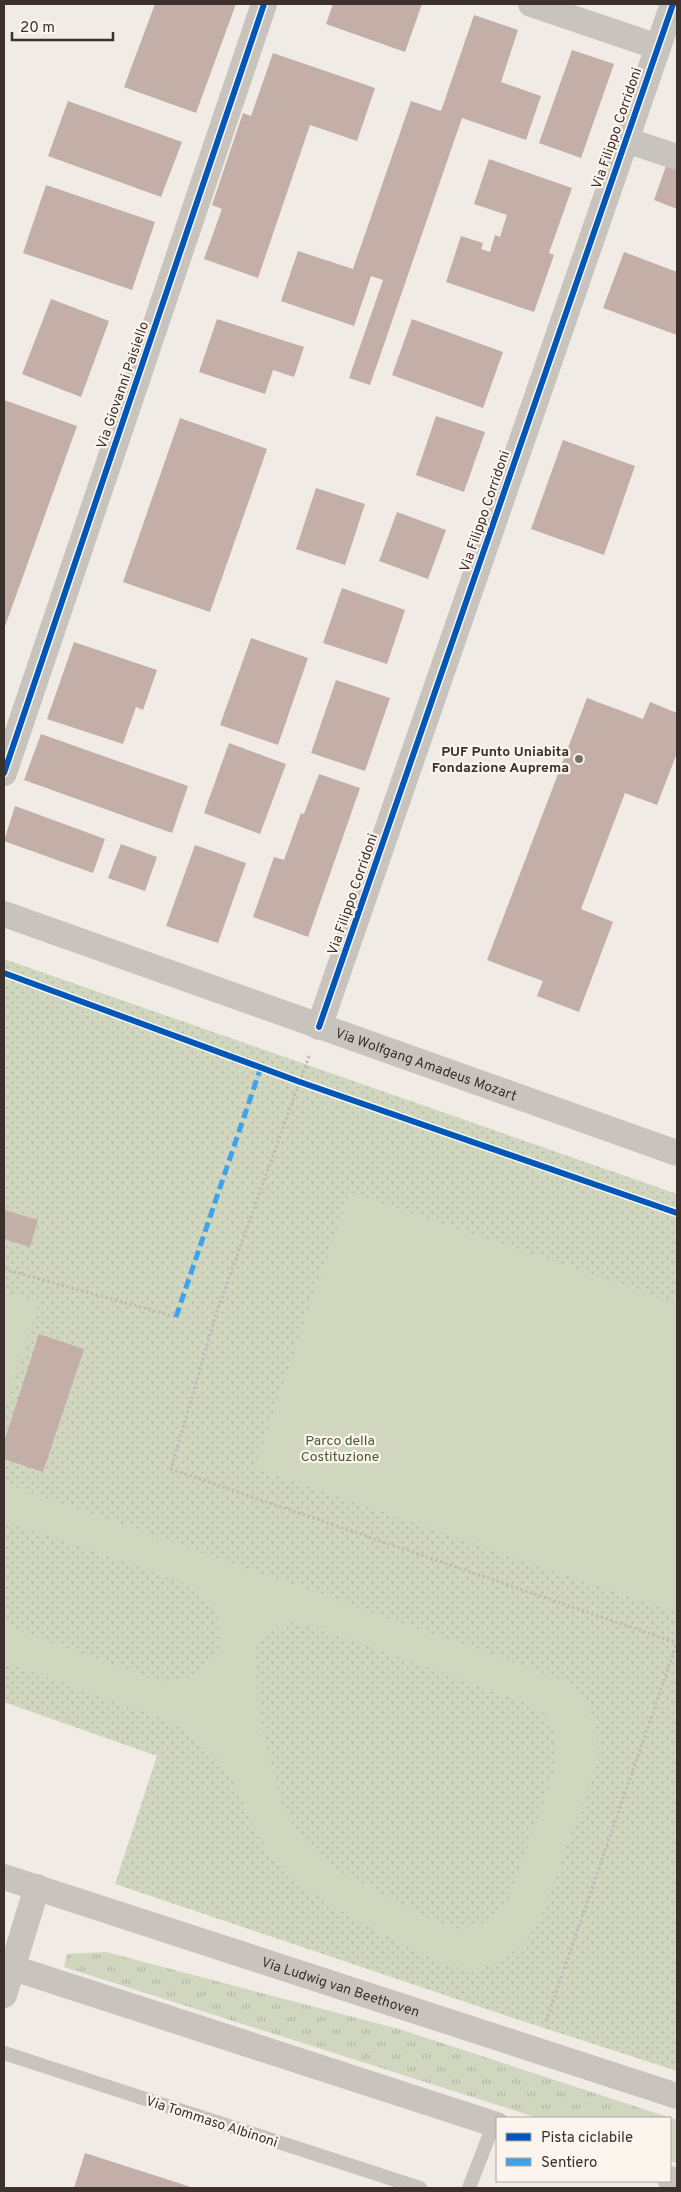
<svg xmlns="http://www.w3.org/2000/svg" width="681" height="2192" font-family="Overpass,sans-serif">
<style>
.grass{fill:url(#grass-tufts)}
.park{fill:url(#park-dots)}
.pitch{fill:#d1d6bf;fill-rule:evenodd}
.building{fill:#c3afa7}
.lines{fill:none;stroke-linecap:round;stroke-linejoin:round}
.path{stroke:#c2bbb6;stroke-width:3;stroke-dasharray:2.5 2.5;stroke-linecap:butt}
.lane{stroke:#c9c3be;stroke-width:14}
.street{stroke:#c9c3be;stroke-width:26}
.quiet{stroke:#3fa3eb;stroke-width:5;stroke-dasharray:10 5;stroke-linecap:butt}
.cycleway-casing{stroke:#fbf5ee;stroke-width:9}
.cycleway{stroke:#0057b8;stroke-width:6}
.poi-dot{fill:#7a716c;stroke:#fbf5ee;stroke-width:2}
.labels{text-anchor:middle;stroke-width:4.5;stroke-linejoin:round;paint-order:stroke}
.street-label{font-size:14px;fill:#3b302b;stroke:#fbf5ee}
.poi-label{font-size:14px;font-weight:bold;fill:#3b302b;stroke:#fbf5ee;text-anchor:end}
.park-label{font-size:14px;fill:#4a5a2e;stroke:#fbf5ee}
</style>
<defs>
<pattern id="grass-tufts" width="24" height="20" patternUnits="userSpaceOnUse" patternTransform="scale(1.25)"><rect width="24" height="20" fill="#d1d6bf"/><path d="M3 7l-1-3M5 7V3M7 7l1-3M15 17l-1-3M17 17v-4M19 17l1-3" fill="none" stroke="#b4b8a4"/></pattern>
<pattern id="park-dots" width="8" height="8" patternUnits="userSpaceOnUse" patternTransform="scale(1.25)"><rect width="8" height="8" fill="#d1d6bf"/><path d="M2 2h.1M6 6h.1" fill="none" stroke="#b4b8a4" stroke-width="1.8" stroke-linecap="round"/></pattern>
</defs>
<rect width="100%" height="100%" fill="#f0ebe5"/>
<path class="grass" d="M 106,1952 L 399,2029 L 677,2120 L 677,2163 L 670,2161 L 670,2118 L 538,2118 L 64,1967 L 67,1954 Z"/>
<path class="park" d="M 4,959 L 677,1194 L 677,2071 L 519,2020 L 115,1884 L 157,1756 L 4,1702 Z"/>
<path class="pitch" d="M 350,1192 L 677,1304 L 677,1613 L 254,1468 Z
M 4,1292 L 39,1303 L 4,1412 Z
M 4,1483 L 558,1678 C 591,1698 604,1729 596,1767 L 539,1922 C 517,1957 488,1977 446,1965 C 395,1939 300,1899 268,1851 C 251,1826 243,1795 226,1770 C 213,1749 190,1734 169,1721 L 4,1662 L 4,1625 L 157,1681 C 219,1689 245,1621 192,1586 L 4,1520 ZM 290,1622 L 318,1628 L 526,1703 C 532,1707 541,1711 546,1716 C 557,1729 557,1749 556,1765 L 510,1897 L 488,1921 L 476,1926 L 459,1929 L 427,1918 L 325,1863 L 298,1834 L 286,1813 L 276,1784 L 260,1719 L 256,1659 L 257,1648 L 264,1636 L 278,1627 Z"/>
<path class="building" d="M 155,4 L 236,4 L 196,113 L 124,87 Z
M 333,4 L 422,4 L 405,52 L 326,24 Z
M 474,15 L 518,30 L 501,82 L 541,96 L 526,140 L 462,118 L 370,385 L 349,378 L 383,280 L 371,276 L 354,326 L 281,301 L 298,251 L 353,269 L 411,101 L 441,111 Z
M 572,50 L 614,64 L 581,158 L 539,143 Z
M 273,53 L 375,88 L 357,141 L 310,125 L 258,278 L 204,259 L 222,209 L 212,205 L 243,113 L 251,116 Z
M 68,101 L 182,142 L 161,197 L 48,156 Z
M 489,159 L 572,188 L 549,253 L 554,255 L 534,312 L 446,282 L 461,236 L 483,243 L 481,249 L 490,252 L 495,235 L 500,237 L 507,215 L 474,204 Z
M 666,166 L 677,170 L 677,209 L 654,200 Z
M 46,185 L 155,222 L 132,290 L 23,253 Z
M 624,252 L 677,272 L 677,335 L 603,308 Z
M 51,299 L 109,321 L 81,397 L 22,374 Z
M 217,319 L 304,347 L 294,377 L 273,370 L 265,394 L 199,372 Z
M 412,319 L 503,352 L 483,408 L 392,375 Z
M 4,400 L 77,426 L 4,629 Z
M 436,416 L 485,432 L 464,492 L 416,475 Z
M 180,418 L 267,449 L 210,612 L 123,582 Z
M 563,440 L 635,466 L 604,555 L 531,529 Z
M 316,488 L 365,504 L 345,565 L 296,549 Z
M 397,512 L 446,530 L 428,579 L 379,561 Z
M 342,588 L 405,610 L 387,664 L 323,643 Z
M 251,638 L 308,658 L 278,745 L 220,725 Z
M 74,642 L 157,670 L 143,710 L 136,707 L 123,744 L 47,719 Z
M 336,680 L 390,698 L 365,771 L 311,753 Z
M 587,698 L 643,719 L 650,702 L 677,713 L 677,753 L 657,805 L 625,793 L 581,909 L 613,922 L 579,1012 L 537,996 L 543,981 L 487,960 Z
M 41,734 L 188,786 L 172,833 L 24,780 Z
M 229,743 L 286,764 L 260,834 L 204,813 Z
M 319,774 L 360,788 L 308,937 L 253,917 L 274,857 L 284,860 L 301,813 L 304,814 Z
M 15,806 L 105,839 L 93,873 L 4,841 Z
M 121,844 L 157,857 L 145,891 L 108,878 Z
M 195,845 L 246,863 L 218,943 L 166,926 Z
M 4,1210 L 38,1220 L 30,1247 L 4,1239 Z
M 39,1334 L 84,1349 L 43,1472 L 4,1459 L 4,1442 Z
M 85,2153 L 194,2188 L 74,2188 Z"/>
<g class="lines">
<path class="path" d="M 309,1056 L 216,1314 L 171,1469 L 677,1643
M 4,1269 L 176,1317
M 546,2021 L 677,1643"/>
<path class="lane" d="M 4,2053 L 420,2188
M 469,2188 L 494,2123"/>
<g class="street">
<path d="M 531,4 L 658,47"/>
<path d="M 626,140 L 677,157"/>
<path d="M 4,773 L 264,4"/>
<path id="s1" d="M 4,914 L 677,1153"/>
<path d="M 319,1027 L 673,4"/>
<path id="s2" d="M 4,1877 L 677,2096"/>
<path d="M 4,1965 L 497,2125"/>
<path d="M 4,1995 L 37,1887"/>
<path d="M 670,2179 L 677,2182"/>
</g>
<path class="quiet" d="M 176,1317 L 261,1067"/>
<defs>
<path id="cycleway" d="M 4,773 L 264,4
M 4,973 L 300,1082 L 677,1213
M 319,1027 L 673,4"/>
</defs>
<use href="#cycleway" class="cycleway-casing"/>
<use href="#cycleway" class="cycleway"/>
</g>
<circle class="poi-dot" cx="579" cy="759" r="5"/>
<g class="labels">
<g class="street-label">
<text transform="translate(616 128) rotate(-71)" y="5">Via Filippo Corridoni</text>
<text transform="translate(122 385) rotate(-71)" y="5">Via Giovanni Paisiello</text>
<text transform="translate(484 511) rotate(-71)" y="5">Via Filippo Corridoni</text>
<text transform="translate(352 894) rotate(-71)" y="5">Via Filippo Corridoni</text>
<text dy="5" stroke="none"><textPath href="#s1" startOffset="448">Via Wolfgang Amadeus Mozart</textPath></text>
<text dy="5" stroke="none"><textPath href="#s2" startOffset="354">Via Ludwig van Beethoven</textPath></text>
<text transform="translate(212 2121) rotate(18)" y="5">Via Tommaso Albinoni</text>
</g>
<g class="poi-label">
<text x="569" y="756">PUF Punto Uniabita<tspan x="569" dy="16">Fondazione Auprema</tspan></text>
</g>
<g class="park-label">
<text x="340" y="1445">Parco della<tspan x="340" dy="16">Costituzione</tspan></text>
</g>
</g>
<rect width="681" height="2192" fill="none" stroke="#3b302b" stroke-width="10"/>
<rect x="496" y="2117" width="175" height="65" fill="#fbf5ee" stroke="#aea6a0"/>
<rect x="506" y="2133" width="25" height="8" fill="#0057b8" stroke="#aea6a0"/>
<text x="541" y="2142" font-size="15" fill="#3b302b">Pista ciclabile</text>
<rect x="506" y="2158" width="25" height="8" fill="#3fa3eb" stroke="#aea6a0"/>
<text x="541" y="2167" font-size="15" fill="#3b302b">Sentiero</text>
<path d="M12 32v8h101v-8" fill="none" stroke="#3b302b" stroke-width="2.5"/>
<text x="20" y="32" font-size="15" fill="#3b302b" stroke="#fbf5ee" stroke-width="4" paint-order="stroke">20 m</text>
</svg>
